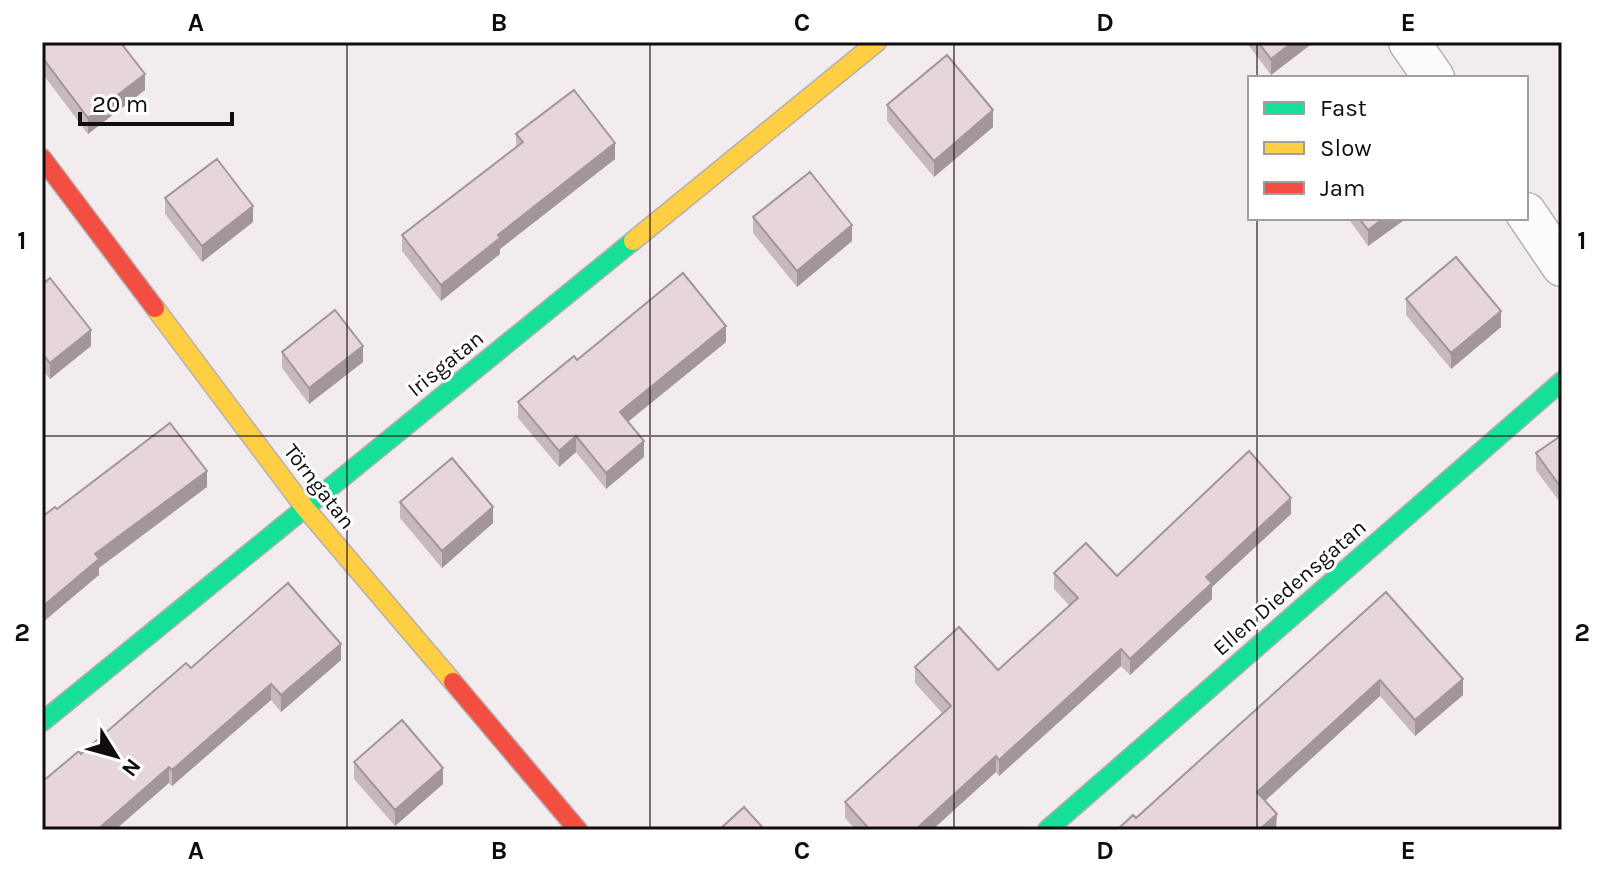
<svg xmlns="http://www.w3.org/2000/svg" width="1604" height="872" font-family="Karla,sans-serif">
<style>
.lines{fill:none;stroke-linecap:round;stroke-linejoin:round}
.street-casing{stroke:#b4afb1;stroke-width:43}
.fast-casing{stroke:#b4afb1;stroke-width:21}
.slow-casing{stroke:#b4afb1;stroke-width:21}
.jam-casing{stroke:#b4afb1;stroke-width:21}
.street{stroke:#fdfcfd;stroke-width:40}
.fast{stroke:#16e098;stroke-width:18}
.slow{stroke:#ffcf43;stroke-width:18}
.jam{stroke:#f24e42;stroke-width:18}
.wall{fill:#c7b7be}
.shaded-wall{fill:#a2959b}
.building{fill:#e7d5dd;stroke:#a2959b;stroke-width:2}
.grid{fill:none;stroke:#110d0f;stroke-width:2;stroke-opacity:0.55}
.labels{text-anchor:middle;stroke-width:6;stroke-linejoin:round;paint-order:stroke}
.street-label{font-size:22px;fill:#110d0f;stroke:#fff}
.neatline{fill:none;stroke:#110d0f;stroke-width:3}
.grid-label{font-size:26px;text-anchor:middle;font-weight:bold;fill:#110d0f}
</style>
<rect width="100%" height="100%" fill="#f3ecef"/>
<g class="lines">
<defs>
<path id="street" d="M 1409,42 L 1434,78
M 1526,213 L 1562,266"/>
<path id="fast" d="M 42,722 L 633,241
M 1047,830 L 1562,381"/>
<path id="slow" d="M 633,241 L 877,42
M 155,308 L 305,508 L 453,682"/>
<path id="jam" d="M 42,158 L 155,308
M 453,682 L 578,830"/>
</defs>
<use href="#street" class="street-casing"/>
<use href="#fast" class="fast-casing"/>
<use href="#slow" class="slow-casing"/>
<use href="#jam" class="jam-casing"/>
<use href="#street" class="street"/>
<use href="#fast" class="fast"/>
<use href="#slow" class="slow"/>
<use href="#jam" class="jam"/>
</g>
<path class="wall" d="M 42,42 L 145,90 L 88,134 L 42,73 Z
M 1246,42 L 1314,42 L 1271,75 Z
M 887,105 L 993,127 L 934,177 L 887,121 Z
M 516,134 L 615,159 L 500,249 L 500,254 L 441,301 L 402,251 L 402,235 L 516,147 Z
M 165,198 L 253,222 L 202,262 L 165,214 Z
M 753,217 L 852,241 L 797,287 L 753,233 Z
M 1348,218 L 1407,218 L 1368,246 Z
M 42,285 L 91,346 L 50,379 L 42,369 Z
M 1406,299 L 1501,327 L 1451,369 L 1406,315 Z
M 726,342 L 628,422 L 644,457 L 606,489 L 576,452 L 559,467 L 518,418 L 518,402 L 577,360 Z
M 282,352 L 363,362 L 309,404 L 282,368 Z
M 1562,435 L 1562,505 L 1536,470 L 1536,453 Z
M 400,502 L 493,523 L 442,568 L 400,518 Z
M 1291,514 L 1212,587 L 1212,599 L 1130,675 L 1121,666 L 999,776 L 996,772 L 932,830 L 856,830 L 845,818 L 845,802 L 943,714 L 915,683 L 915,667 L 998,670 L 1069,605 L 1054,589 L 1054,573 L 1117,576 Z
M 1386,592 L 1463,695 L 1415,736 L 1380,696 L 1265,801 Z
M 341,660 L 281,712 L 271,700 L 172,786 L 169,783 L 81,754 L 191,668 Z
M 354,762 L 443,784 L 395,826 L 354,779 Z"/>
<path class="shaded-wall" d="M 1293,42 L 1314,42 L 1271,75 L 1271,59 Z
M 145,74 L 145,90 L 88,134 L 88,118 Z
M 993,110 L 993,127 L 934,177 L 934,161 Z
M 615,143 L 615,159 L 500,249 L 500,254 L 441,301 L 441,285 L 498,235 Z
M 253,206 L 253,222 L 202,262 L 202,246 Z
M 1384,218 L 1407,218 L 1368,246 L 1368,230 Z
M 852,225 L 852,241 L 797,287 L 797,271 Z
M 1501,311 L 1501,327 L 1451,369 L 1451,353 Z
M 726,326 L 726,342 L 620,428 L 620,412 Z
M 91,330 L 91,346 L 50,379 L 50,363 Z
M 363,346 L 363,362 L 309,404 L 309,388 Z
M 576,436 L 576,452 L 559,467 L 559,451 Z
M 644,441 L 644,457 L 606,489 L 606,473 Z
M 207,471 L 207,487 L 99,568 L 99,575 L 42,623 L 42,607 L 95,554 Z
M 1291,498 L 1291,514 L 1212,587 L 1212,599 L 1130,675 L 1130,659 L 1206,577 Z
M 493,507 L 493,523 L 442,568 L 442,551 Z
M 341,644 L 341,660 L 281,712 L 281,695 Z
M 1121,649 L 1121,666 L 999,776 L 999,760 Z
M 1463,679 L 1463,695 L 1415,736 L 1415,720 Z
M 1380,680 L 1380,696 L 1257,808 L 1257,792 Z
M 271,684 L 271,700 L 172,786 L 172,770 Z
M 996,756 L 996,772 L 932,830 L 915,830 Z
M 169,767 L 169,783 L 115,830 L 97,830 Z
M 443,768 L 443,784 L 395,826 L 395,810 Z
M 1277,814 L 1276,830 L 1259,830 Z"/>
<path class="building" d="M 42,42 L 120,42 L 145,74 L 88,118 L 42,57 Z
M 1258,42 L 1293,42 L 1271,59 Z
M 947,55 L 993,110 L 934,161 L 887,105 Z
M 574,90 L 615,143 L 498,235 L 500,238 L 441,285 L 402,235 L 523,142 L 516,134 Z
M 217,159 L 253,206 L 202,246 L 165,198 Z
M 810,172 L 852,225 L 797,271 L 753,217 Z
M 1359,218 L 1384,218 L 1368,230 Z
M 1456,257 L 1501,311 L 1451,353 L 1406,299 Z
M 683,273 L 726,326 L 620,412 L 644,441 L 606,473 L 576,436 L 559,451 L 518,402 L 574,356 L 577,360 Z
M 50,278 L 91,330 L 50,363 L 42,353 L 42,285 Z
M 335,310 L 363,346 L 309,388 L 282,352 Z
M 170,423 L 207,471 L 95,554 L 99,559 L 42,607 L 42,517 L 55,507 L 57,509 Z
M 1562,435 L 1562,489 L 1536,453 Z
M 1249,451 L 1291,498 L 1206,577 L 1212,583 L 1130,659 L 1121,649 L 999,760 L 996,756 L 915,830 L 870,830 L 845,802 L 951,706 L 915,667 L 959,627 L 998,670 L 1078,598 L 1054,573 L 1086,543 L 1117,576 Z
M 452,458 L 493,507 L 442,551 L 400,502 Z
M 288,583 L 341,644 L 281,695 L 271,684 L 172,770 L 169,767 L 97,830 L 42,830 L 42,782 L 79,751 L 81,754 L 186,663 L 191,668 Z
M 1386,592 L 1463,679 L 1415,720 L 1380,680 L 1257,792 L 1277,814 L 1259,830 L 1117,830 L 1133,815 L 1136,818 Z
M 402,720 L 443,768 L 395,810 L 354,762 Z
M 744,807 L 765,830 L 719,830 Z"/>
<path class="grid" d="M 347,42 L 347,830M 650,42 L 650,830M 954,42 L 954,830M 1257,42 L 1257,78M 1257,218 L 1257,830M 42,436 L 1562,436"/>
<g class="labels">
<g class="street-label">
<text transform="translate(445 363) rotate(-39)" y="8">Irisgatan</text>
<text transform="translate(320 486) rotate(52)" y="8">Törngatan</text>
<text transform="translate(1289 587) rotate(-41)" y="8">Ellen Diedensgatan</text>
</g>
</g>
<rect width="1604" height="872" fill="none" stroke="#ffffff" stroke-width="88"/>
<rect x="1248" y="76" width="280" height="144" fill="#ffffff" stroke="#a09e9f" stroke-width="2"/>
<rect x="1264" y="102" width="40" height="12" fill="#16e098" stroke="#a09e9f" stroke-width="2"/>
<text x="1320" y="116" font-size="24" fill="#110d0f">Fast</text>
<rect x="1264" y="142" width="40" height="12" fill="#ffcf43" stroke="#a09e9f" stroke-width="2"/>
<text x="1320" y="156" font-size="24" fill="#110d0f">Slow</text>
<rect x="1264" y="182" width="40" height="12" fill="#f24e42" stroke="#a09e9f" stroke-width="2"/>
<text x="1320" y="196" font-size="24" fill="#110d0f">Jam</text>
<g transform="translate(116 756) rotate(127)" stroke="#ffffff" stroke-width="6" paint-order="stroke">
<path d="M0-6L14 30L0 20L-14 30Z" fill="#110d0f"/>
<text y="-12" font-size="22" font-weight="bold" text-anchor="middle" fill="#110d0f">N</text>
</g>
<path d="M80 112v12h152v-12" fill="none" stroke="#110d0f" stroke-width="4"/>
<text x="92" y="112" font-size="24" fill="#110d0f" stroke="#ffffff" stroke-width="6" paint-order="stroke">20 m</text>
<rect x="44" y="44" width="1516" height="784" class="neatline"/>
<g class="grid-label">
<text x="196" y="31">A</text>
<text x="499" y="31">B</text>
<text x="802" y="31">C</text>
<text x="1105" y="31">D</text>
<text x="1408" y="31">E</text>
<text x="22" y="249">1</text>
<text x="1582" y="249">1</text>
<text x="22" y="641">2</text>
<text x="1582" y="641">2</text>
<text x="196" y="859">A</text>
<text x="499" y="859">B</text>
<text x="802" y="859">C</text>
<text x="1105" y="859">D</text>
<text x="1408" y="859">E</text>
</g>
</svg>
